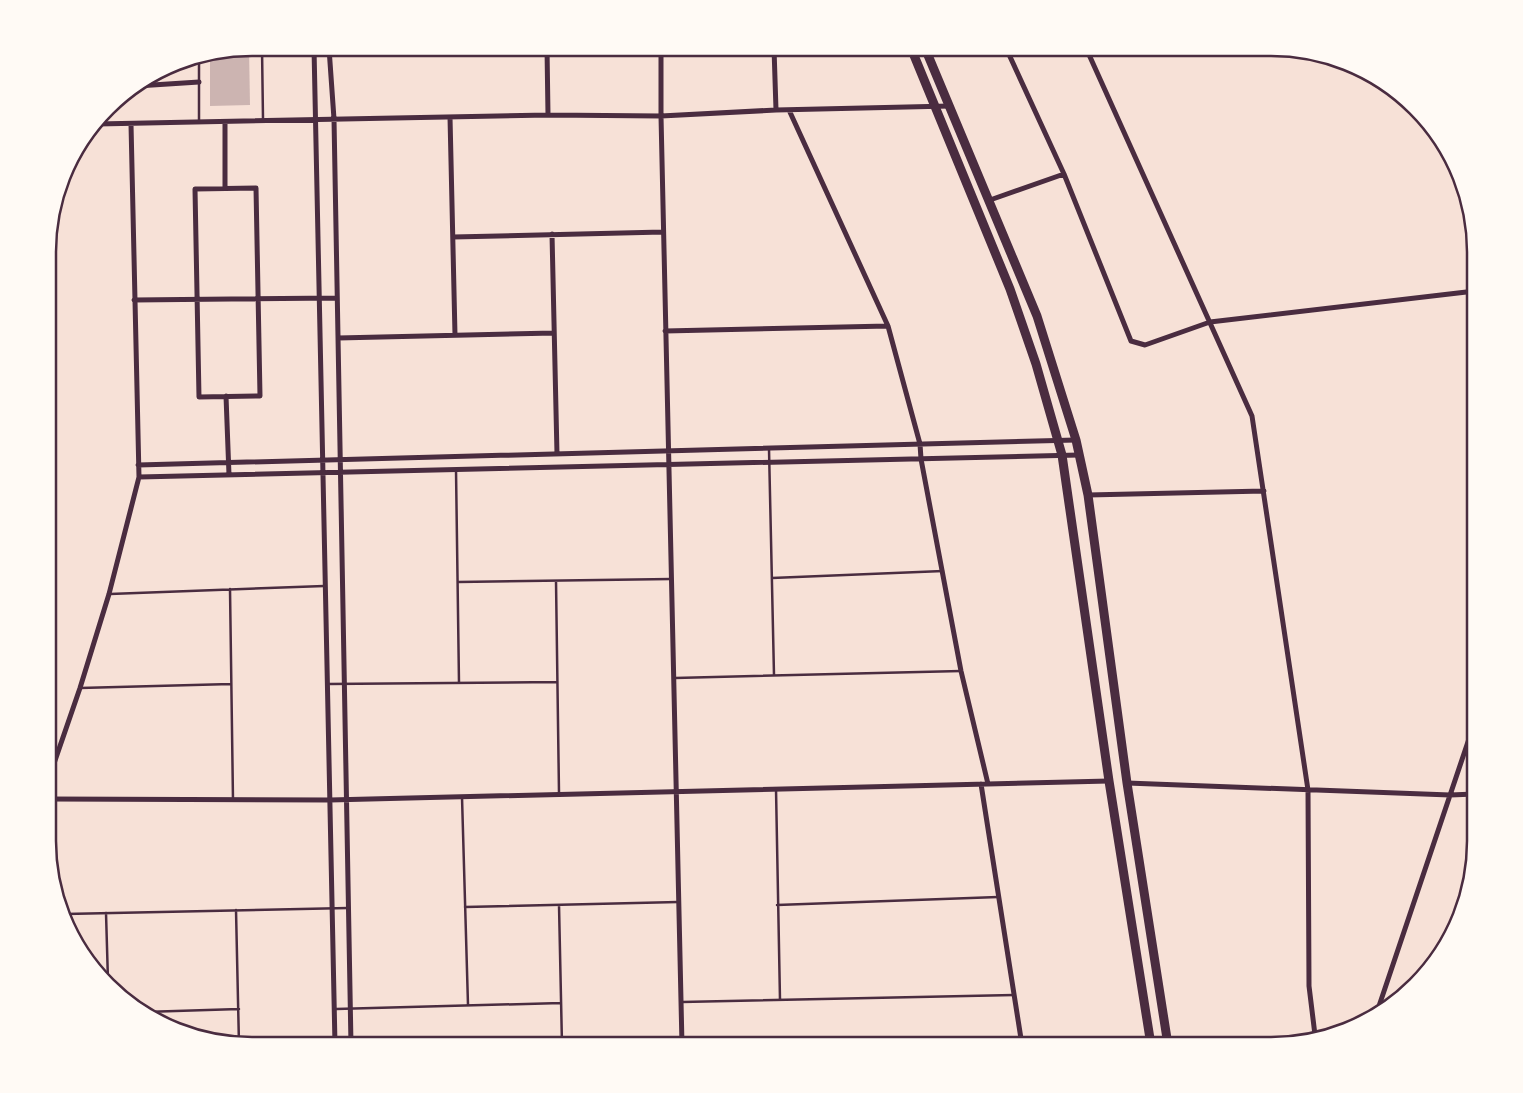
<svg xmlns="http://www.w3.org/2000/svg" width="1523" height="1093" font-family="'Times New Roman',serif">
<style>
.building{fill:#ccb4b1}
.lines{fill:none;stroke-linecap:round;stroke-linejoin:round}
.service{stroke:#4a2c40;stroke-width:2.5}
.minor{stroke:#4a2c40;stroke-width:5}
.trunk{stroke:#4a2c40;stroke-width:9}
.rim{fill:none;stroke:#4a2c40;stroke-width:2.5}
</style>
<rect width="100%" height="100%" fill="#f7e1d7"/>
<path class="building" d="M 249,48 L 250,105 L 210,106 L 210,56 Z"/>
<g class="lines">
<path class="service" d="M 262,48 L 263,119
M 199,58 L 199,122
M 1377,82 L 1377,79
M 769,449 L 774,675
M 456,470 L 459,683
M 772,578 L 943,571
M 556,581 L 559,793
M 458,582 L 671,579
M 230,589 L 233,800
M 110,594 L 324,586
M 675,678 L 961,671
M 328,684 L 557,682
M 80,688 L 231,684
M 776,789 L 780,1000
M 462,797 L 468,1005
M 559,905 L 562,1045
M 777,905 L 998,897
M 465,907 L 678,902
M 236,910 L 239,1045
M 106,913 L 108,981
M 65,914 L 348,908
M 682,1002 L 1014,995
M 336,1009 L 561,1003
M 144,1012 L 239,1009"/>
<path class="minor" d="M 314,48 L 335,1045
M 329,48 L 334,119 L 351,1045
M 547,48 L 548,115
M 661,48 L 661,116 L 682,1045
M 774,48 L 776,110
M 1006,48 L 1064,174 L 1131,341 L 1145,345 L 1210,322 L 1475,291
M 1086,48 L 1252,416 L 1308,790 L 1309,986 L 1315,1035
M 137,86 L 199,82
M 789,110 L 888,326 L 920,444 L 921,459 L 961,671 L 988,784
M 450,117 L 455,335
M 97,124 L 548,115 L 661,116 L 776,110 L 950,106
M 225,188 L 225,122
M 256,188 L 260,396 L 199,397 L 195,189 Z
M 990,200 L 1064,174
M 552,234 L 557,454
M 453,237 L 663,232
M 134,300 L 337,298
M 665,331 L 888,326
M 338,338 L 554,333
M 226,396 L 229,475
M 138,465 L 1076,440
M 139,477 L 1079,455
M 1088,495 L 1264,491
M 49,778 L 80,688 L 109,594 L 139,477 L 131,124
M 1127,783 L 1450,795 L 1475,794
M 981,784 L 1022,1045
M 49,799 L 330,800 L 1109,781
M 1377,1012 L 1475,721"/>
<path class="trunk" d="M 911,48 L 1010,289 L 1036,364 L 1062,455 L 1109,781 L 1151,1045
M 925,48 L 1037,316 L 1076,440 L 1088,495 L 1127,783 L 1168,1045"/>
</g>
<path d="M0 0H1523V1093H0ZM252 56H1271A196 196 0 0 1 1467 252V841A196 196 0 0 1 1271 1037H252A196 196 0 0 1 56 841V252A196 196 0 0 1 252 56Z" fill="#fffaf5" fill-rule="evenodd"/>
<path class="rim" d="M252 56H1271A196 196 0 0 1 1467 252V841A196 196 0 0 1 1271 1037H252A196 196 0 0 1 56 841V252A196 196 0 0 1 252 56Z"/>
</svg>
